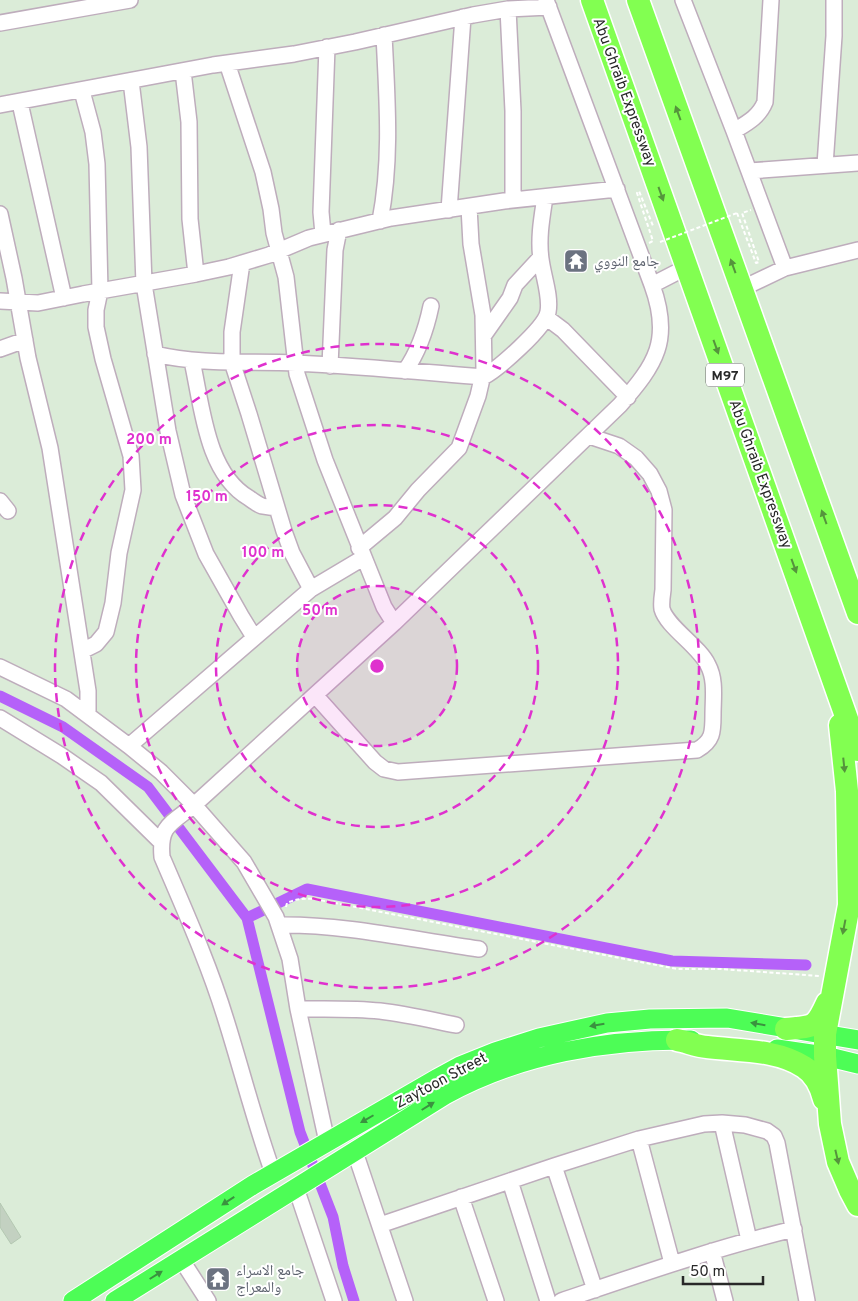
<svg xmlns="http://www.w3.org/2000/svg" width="858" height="1301" font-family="Overpass,'Noto Naskh Arabic',sans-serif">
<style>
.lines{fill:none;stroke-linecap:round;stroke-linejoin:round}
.canal{stroke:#b561f9;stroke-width:11}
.building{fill:#c3d1c1;stroke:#b4c8b2}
.minor-casing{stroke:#beadbc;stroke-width:18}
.major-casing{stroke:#fff;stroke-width:21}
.highway-casing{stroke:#fff;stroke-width:25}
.path{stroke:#fff;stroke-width:2;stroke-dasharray:4 2.5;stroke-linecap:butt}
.minor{stroke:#fff;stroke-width:15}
.major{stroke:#4dfd56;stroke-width:19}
.highway{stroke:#82ff51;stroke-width:22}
.path-bridge{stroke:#fff;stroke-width:2;stroke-dasharray:4 2.5;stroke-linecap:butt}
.oneway{fill:#55943c}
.oneway2{fill:#3a923f}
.ring{fill:none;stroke:#df31ce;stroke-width:2.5;stroke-dasharray:9 6}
.labels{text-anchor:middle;stroke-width:4;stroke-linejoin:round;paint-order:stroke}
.shield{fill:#fff;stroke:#686868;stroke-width:1}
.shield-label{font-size:14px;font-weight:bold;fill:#282828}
.street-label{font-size:15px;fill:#282828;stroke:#fff}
.worship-label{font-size:15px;fill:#5b616d;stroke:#fff;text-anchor:start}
.centre{fill:#df31ce;stroke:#fff;stroke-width:2.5}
.ring-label{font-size:15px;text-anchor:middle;font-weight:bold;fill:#df31ce;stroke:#fff;stroke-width:4;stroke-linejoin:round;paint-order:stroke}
</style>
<rect width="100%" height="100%" fill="#dbecd8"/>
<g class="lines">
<path class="canal" d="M 0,696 L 63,727 L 148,787 L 247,918 L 300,1132 L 333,1217 L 343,1266 L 354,1301
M 247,918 L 307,889 L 672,961 L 806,965"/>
</g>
<path class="building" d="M 0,1203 L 21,1237 L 11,1244 L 0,1227 Z"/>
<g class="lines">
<defs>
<path id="minor" d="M 546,0 L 652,285
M 683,0 L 734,131 L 785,268
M 508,9 L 513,111 L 513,200
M 0,23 L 130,0
M 227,63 L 263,172 L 271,209 L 274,233 L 286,277 L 297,374 L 325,460 L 384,607 L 394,623
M 183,71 L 189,122 L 190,219 L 196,274
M 131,81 L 139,147 L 144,284 L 168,431 L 183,495 L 206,554 L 241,616 L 254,637
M 20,103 L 64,298
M 0,105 L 213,65 L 294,54 L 355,42 L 473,15 L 508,9 L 549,7
M 734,131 C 747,123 759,117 765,102 L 771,0
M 825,165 L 834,36 L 834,0
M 749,171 L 858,163
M 449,210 L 463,17
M 0,214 L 14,278 L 28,358 L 50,448 L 88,691 L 88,715
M 380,221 C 392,159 387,98 384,35
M 323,234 L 321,212 L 327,47
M 242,263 L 232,332 L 232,362 L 249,414 L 284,531 L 292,553 L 311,589
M 741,289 L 785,268 L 858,250
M 0,301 L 38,303 L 83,294 L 196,274 L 229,267 L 269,255 L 309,238 L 391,218 L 504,201 L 617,189
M 547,318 L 563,330 L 628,397
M 484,335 L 510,298 L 515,285 L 540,258
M 0,349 L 25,340
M 155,354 C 201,365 248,361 296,363 C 358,366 421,372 483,377 C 497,370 545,328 548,312 C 551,296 543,276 541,259 C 538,238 542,217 545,197
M 192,361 C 202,405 206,473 249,498 C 253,501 257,504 262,506 C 267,507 272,507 277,508
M 330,366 L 335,250 L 339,230
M 405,371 C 419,351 426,330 431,306
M 0,501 L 8,511
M 359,548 L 395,518 L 418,490 L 459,448 L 478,396 L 484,370 L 483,315 L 471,244 L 469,207
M 82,651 L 96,644 L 106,632 L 113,603 L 119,553 L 133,490 L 131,456 L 103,359 L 96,327 L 96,310 L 100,291 L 97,164 L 93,132 L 82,91
M 0,667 L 66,699 L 129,746 L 161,772 L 194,805 L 244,862 L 276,917 L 290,959 L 298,1009 L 327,1142
M 315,695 L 375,762 L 384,769 L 398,772 L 697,750 C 713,741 713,732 713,715 C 713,698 716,680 708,665 C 699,646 667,627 662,609 C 661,603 662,597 663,590 L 664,510 L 659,491 L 650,474 L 636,458 L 619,446 L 589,436
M 0,718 L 62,756 L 101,783 L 161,842
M 129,746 L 311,589 L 363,558
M 279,925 C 345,924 414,940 479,949
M 298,1009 C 325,1009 353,1008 380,1011 C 406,1014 431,1020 456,1025
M 722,1123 L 749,1240
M 639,1139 L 672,1263
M 355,1152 L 405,1301
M 554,1166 L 595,1290
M 273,1173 C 255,1123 242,1071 226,1020 C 209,964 185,911 162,857 C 159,825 171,824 194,805 L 394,623 L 620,405 C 656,364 672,340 652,285 L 687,267
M 510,1181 L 548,1301
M 296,1188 L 334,1301
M 461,1197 L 496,1301
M 380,1225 L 554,1166 L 639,1139 L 704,1124 L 722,1123 L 745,1125 L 767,1131 L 774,1136 L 777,1143 L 807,1301
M 712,1251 L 725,1301
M 181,1259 L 208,1301
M 561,1301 C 638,1275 715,1248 794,1229"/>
<path id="major" d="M 777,1049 L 825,1056 L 858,1064
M 73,1301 L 253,1185 L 438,1078 L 460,1066 L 495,1052 L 539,1038 L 607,1023 L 650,1019 L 727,1018 L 858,1040
M 115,1301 L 445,1095 C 519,1054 607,1039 691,1040"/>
<path id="highway" d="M 592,0 L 858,750
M 638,0 L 858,613
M 840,725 L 847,791 L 849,905 L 825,1034 L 825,1056 L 830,1124 L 838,1162 L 850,1190 L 858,1205
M 786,1029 C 814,1026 815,1029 827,1003
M 677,1040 C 687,1042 697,1046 707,1047 C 739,1051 777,1049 804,1067 C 815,1074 821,1087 824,1099"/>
</defs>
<use href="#minor" class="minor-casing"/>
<use href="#major" class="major-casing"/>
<use href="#highway" class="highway-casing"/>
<path class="path" d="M 737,213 L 756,263 L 759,262 L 742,213 L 751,210
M 649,243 L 653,241 L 637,193 L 639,191 L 653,226
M 286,907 L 287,903 C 296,899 303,898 314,899 L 677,969 L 721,969 L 820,976"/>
<use href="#minor" class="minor"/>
<use href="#major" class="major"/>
<use href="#highway" class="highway"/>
<path class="path-bridge" d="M 660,242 L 737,213"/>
</g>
<defs><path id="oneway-solid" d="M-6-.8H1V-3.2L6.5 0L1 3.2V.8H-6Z" transform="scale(1.25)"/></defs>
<g class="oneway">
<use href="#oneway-solid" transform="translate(678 113) rotate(-110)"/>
<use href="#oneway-solid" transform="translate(661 194) rotate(70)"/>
<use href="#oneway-solid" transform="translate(733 266) rotate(-110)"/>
<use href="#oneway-solid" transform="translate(716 347) rotate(70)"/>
<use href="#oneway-solid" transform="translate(824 517) rotate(-110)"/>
<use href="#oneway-solid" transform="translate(794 566) rotate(70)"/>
<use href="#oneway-solid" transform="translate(844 765) rotate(84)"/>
<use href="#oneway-solid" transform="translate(844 927) rotate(101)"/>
<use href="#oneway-solid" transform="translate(837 1157) rotate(77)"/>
</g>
<g class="oneway2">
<use href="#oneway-solid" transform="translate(758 1024) rotate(-170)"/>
<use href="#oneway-solid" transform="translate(597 1025) rotate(170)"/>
<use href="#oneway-solid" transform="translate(428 1106) rotate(-32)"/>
<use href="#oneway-solid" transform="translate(367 1119) rotate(150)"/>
<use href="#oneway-solid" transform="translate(228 1201) rotate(147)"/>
<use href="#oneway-solid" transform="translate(156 1275) rotate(-32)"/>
</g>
<circle cx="377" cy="666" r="80" fill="#df31ce" fill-opacity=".12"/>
<g class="ring">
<circle cx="377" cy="666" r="80"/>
<circle cx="377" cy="666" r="161"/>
<circle cx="377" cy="666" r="241"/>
<circle cx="377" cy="666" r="322"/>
</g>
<defs>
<symbol id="temple-square" viewBox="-11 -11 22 22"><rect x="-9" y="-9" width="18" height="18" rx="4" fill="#6b7280" stroke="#fff"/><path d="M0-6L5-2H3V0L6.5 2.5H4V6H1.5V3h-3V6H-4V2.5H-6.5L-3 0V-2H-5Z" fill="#fff"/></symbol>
</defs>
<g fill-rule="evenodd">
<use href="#temple-square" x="562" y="247" width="28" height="28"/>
<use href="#temple-square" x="204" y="1265" width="28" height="28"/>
</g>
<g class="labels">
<rect class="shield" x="706" y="363.5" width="38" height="23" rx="4"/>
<g class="shield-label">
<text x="725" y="380">M97</text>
</g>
<g class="street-label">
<text transform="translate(625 92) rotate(70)" y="5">Abu Ghraib Expressway</text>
<text transform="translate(761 474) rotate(70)" y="5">Abu Ghraib Expressway</text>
<text transform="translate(441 1080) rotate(-28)" y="5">Zaytoon Street</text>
</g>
<g class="worship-label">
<text x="594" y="266">جامع النووي</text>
<text x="236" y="1275">جامع الاسراء<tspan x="236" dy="17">والمعراج</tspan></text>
</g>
</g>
<circle cx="377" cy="666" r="8" class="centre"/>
<g class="ring-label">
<text x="149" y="444">200 m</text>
<text x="207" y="501">150 m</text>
<text x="263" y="557">100 m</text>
<text x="320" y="615">50 m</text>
</g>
<path d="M683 1276v8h80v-8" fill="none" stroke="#282828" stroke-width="2.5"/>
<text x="690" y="1276" font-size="15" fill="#282828" stroke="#ffffff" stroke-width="4" paint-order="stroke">50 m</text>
</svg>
